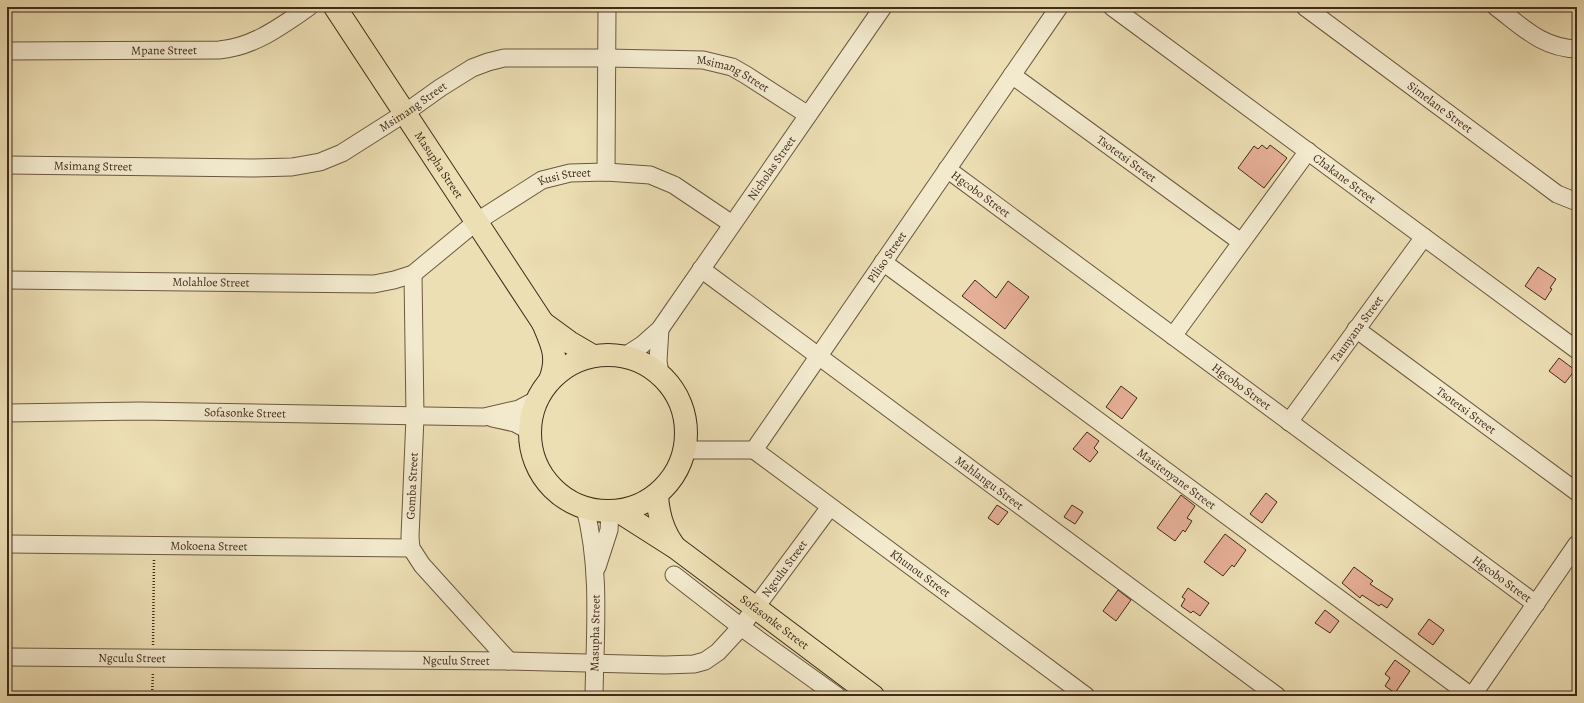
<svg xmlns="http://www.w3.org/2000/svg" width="1584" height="703" font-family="Alegreya,serif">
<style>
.building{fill:#e5ae96;stroke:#412b1a}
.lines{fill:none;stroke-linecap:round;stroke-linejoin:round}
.minor-casing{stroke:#6c5840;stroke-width:19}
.major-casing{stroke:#412b1a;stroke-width:24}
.path{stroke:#412b1a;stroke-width:2.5;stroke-dasharray:1 2;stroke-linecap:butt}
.minor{stroke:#f3eace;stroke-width:17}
.major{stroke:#eddfb4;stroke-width:22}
.labels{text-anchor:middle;stroke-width:3;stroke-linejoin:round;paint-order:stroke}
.street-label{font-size:12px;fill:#412b1a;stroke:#f3eace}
</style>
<rect width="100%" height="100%" fill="#eddfb4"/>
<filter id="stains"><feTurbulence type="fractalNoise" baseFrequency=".005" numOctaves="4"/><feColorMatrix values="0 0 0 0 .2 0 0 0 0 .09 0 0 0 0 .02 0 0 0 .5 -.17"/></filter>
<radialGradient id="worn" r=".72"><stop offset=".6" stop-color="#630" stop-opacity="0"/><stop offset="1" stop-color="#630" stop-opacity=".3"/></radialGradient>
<path class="building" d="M 1262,145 L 1267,149 L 1270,145 L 1287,158 L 1264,188 L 1238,168 L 1254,146 L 1258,149 Z
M 1538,267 L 1556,279 L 1550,288 L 1552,289 L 1545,300 L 1525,286 Z
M 975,280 L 996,298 L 1008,281 L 1029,297 L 1005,329 L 962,296 Z
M 1559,358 L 1575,370 L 1565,383 L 1549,371 Z
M 1121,386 L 1137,398 L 1122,419 L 1106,407 Z
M 1087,432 L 1099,441 L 1094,448 L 1098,452 L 1090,462 L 1073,449 Z
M 1266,493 L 1277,502 L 1262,523 L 1250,514 Z
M 1181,495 L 1195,506 L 1187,518 L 1192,521 L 1185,532 L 1183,530 L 1175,541 L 1157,528 Z
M 997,505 L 1008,512 L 998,525 L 988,518 Z
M 1072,505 L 1083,512 L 1075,524 L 1064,517 Z
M 1225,534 L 1246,550 L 1234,567 L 1232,565 L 1223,576 L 1204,562 Z
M 1354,567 L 1373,581 L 1370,584 L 1393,599 L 1387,608 L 1381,604 L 1379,606 L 1362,595 L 1360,598 L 1342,583 Z
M 1188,588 L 1209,603 L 1200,616 L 1193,611 L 1191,613 L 1181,606 L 1185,599 L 1182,597 Z
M 1118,590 L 1131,600 L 1116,621 L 1103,611 Z
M 1325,610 L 1339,621 L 1330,633 L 1315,623 Z
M 1429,619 L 1444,630 L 1433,645 L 1418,634 Z
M 1395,660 L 1410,671 L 1395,693 L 1385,686 L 1390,678 L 1385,674 Z"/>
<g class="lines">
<defs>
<g id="minor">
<path id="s1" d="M 1112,7 L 1577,350"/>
<path id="s2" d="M 1305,7 L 1557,194 L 1577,202"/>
<path d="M 1496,7 C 1523,27 1542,48 1577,49"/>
<path id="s3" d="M 7,51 L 219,50 C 254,47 281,26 309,7"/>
<path id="s4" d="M 1012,75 L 1241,242"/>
<path id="s5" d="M 7,165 L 254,168 L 292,167 L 320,162 L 342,153 L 405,113 L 440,88 L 472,68 L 488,62 L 504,58 L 607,58 L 703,60 L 732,67 L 746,75 L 808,115"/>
<path id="s6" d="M 947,169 L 1536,604"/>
<path d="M 606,172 L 607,7"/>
<path id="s7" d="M 883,262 L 1471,696"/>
<path id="s8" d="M 701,269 L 1277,696"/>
<path d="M 413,274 L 415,417 L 410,537 L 411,548 L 422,565 L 509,661"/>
<path id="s9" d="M 7,280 L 374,284 L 394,280 L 413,274 L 476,222 L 542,180 L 570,173 L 606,172 L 650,175 L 674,185 L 732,224"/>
<path d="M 660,329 L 658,361 L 660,374"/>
<path id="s10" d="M 1356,329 L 1577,492"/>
<path d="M 1173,336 L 1308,151"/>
<path id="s11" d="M 625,356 L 642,345 L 660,329 L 883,7"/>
<path id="s12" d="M 7,413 L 140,411 L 484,417 L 519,409 L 536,400"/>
<path d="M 492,418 L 515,423 L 530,431"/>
<path id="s13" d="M 1289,422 L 1424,237"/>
<path d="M 685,450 L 754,450"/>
<path id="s14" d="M 754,450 L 1059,7"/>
<path id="s15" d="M 754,450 L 1086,696"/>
<path d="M 585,508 C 601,569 595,633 594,696"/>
<path id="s16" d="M 7,544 L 411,548"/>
<path d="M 597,567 L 609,530 L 610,512"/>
<path d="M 674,575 L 741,627 L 837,696"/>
<path id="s17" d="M 7,657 L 509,661 L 665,665 L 694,664 L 705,661 L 718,652 L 741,627 L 830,507"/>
<path d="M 1472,696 L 1577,544"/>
</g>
<g id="major">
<path id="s18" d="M 335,7 L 543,323 C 552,344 559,357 550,380"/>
<path d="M 543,323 L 569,342 L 593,356"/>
<circle cx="608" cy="433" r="78"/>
<path d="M 657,495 C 658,514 662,530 674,546"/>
<path id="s19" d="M 618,511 L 676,548 L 873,696"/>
</g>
</defs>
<use href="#minor" class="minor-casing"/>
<use href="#major" class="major-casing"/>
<path class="path" d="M 153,645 L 154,560
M 152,696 L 153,672"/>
<use href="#minor" class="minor"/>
<use href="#major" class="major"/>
</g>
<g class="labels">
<g class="street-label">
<text dy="4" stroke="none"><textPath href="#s3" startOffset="157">Mpane Street</textPath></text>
<text dy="4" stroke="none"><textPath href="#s5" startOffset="758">Msimang Street</textPath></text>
<text dy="4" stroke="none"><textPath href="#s5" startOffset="422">Msimang Street</textPath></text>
<text dy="4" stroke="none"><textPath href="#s2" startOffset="168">Simelane Street</textPath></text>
<text dy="4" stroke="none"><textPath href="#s4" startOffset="142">Tsotetsi Street</textPath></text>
<text dy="4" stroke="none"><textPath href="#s18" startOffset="189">Masupha Street</textPath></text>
<text dy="4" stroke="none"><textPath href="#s5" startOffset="86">Msimang Street</textPath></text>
<text dy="4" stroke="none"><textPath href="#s11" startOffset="240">Nicholas Street</textPath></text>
<text dy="4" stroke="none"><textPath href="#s1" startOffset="289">Chakane Street</textPath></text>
<text dy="4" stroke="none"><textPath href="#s9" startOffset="590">Kusi Street</textPath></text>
<text dy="4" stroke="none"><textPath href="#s6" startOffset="42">Hgcobo Street</textPath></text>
<text dy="4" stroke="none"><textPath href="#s14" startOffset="234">Piliso Street</textPath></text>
<text dy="4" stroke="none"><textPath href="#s9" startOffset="204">Molahloe Street</textPath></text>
<text dy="4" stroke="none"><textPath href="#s13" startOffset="115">Taunyana Street</textPath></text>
<text dy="4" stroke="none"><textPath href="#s6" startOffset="366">Hgcobo Street</textPath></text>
<text dy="4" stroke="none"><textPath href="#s10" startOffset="137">Tsotetsi Street</textPath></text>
<text dy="4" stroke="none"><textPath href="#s12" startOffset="238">Sofasonke Street</textPath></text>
<text dy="4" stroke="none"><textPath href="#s7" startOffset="365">Masitenyane Street</textPath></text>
<text dy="4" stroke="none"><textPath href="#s8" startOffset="359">Mahlangu Street</textPath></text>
<text transform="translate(412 486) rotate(-87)" y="4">Gomba Street</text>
<text dy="4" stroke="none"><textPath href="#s16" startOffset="202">Mokoena Street</textPath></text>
<text dy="4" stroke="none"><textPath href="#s17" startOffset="821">Ngculu Street</textPath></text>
<text dy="4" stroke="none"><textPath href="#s15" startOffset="207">Khunou Street</textPath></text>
<text dy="4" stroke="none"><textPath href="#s6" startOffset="690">Hgcobo Street</textPath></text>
<text dy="4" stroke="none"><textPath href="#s19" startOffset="192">Sofasonke Street</textPath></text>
<text transform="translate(595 633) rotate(-89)" y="4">Masupha Street</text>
<text dy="4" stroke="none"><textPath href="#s17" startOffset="125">Ngculu Street</textPath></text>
<text dy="4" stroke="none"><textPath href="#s17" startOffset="449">Ngculu Street</textPath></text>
</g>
</g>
<rect width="1584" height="703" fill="none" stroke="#eddfb4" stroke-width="24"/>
<rect x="8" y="8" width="1568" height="687" fill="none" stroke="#412b1a" stroke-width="2"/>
<rect x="12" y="12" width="1560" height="679" fill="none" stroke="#412b1a"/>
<rect width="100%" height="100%" filter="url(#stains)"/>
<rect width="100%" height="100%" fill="url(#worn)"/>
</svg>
